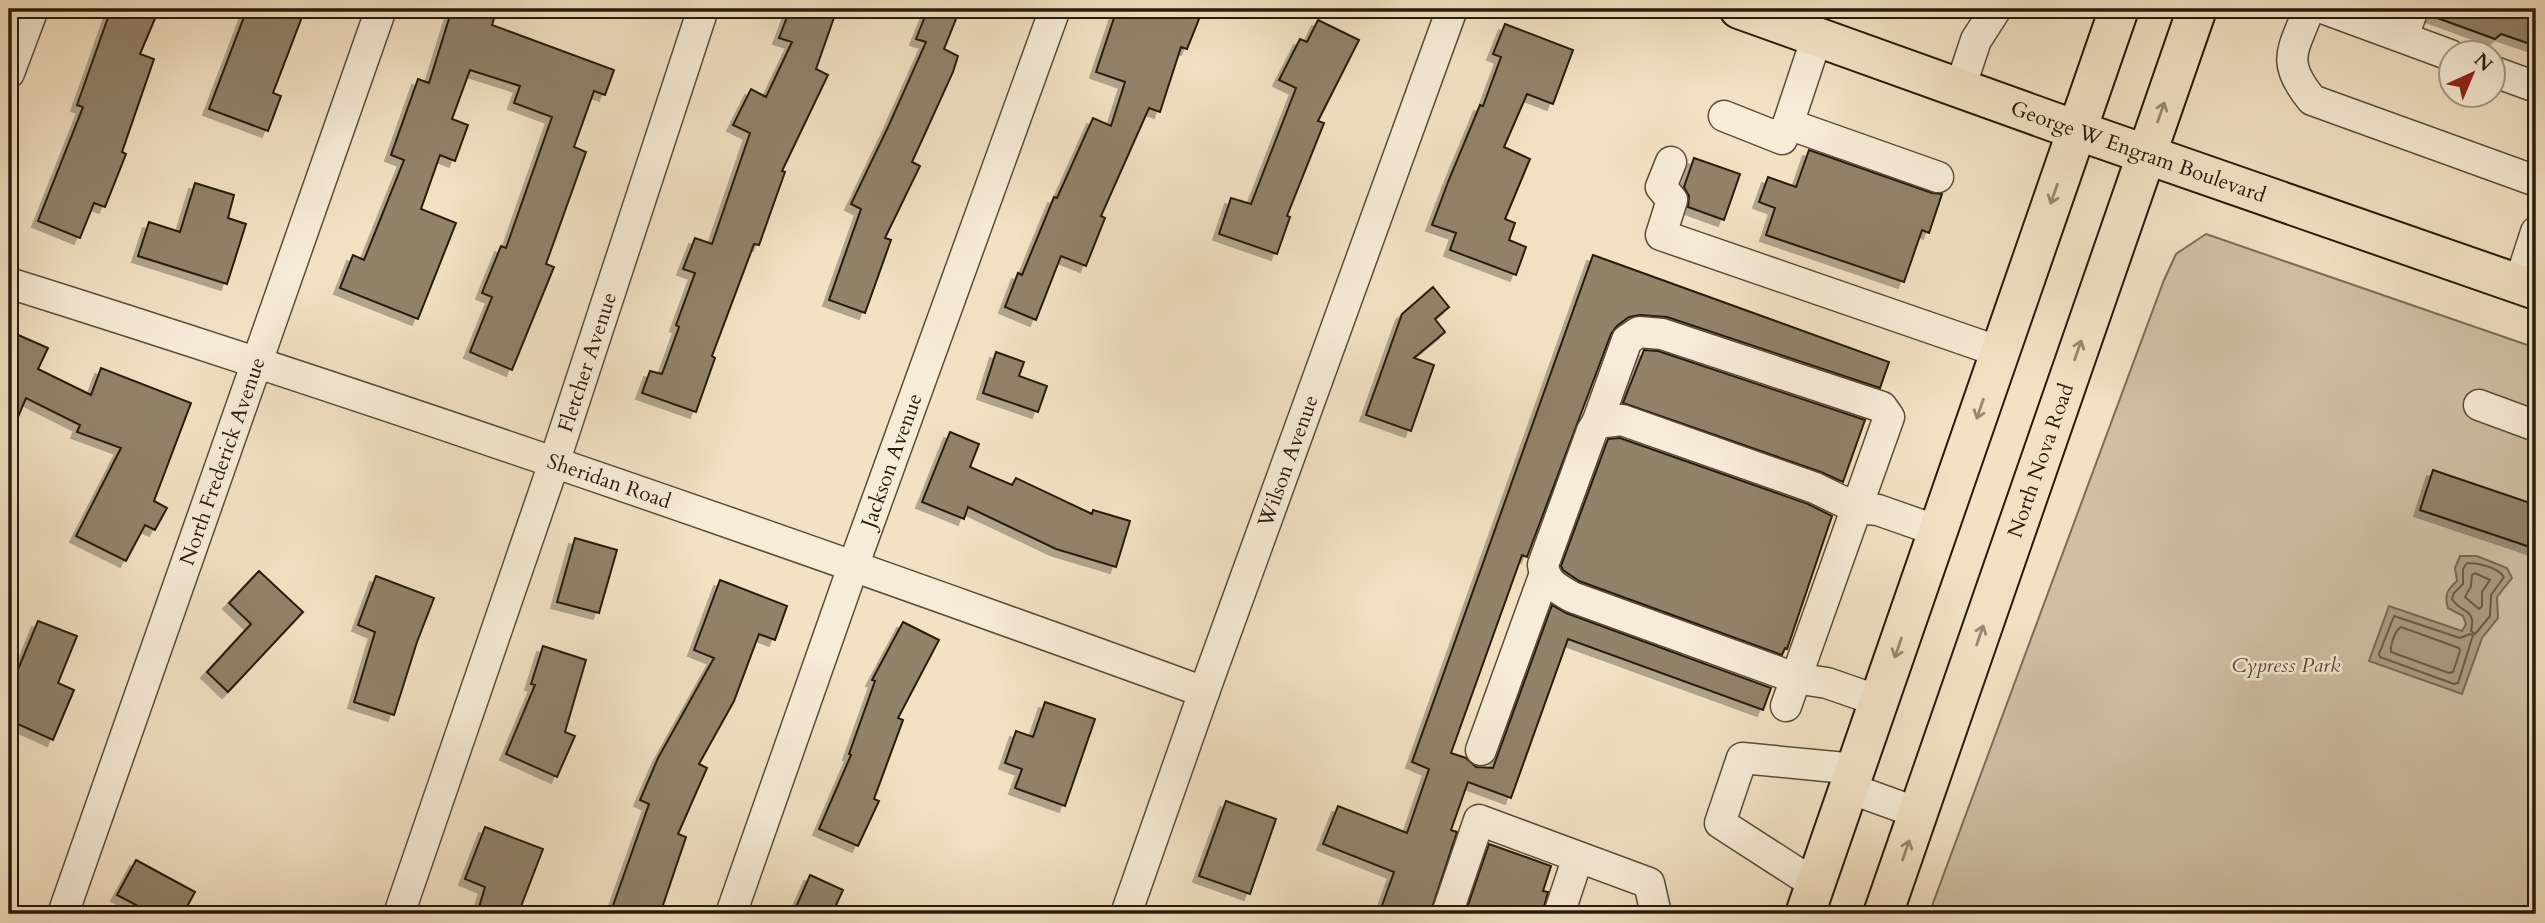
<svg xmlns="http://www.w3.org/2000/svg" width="2545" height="923" font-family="Cardo,serif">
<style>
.green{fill:#cfc0a4;stroke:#7b6e58;stroke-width:2}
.water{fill:#ad9e85;stroke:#776a55;stroke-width:2}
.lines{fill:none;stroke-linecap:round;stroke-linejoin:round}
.shore{stroke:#6a5d48;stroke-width:2}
.building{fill:#91826b;stroke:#271c0c;stroke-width:2;filter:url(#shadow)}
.minor-casing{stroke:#5a4d3a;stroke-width:33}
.major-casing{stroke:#271c0c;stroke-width:42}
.minor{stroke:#f7ecd8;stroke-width:30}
.major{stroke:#f2e1c3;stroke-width:38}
.oneway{stroke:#978871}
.labels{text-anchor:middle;stroke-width:5;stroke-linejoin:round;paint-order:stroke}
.street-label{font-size:21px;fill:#271c0c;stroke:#f7ecd8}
.park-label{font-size:21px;font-style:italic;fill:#594d3a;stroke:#f7ecd8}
</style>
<defs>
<filter id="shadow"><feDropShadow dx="-6" dy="6" stdDeviation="0" flood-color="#0004"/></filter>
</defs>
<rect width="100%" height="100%" fill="#f2e1c3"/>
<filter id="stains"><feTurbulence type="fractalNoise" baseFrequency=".00286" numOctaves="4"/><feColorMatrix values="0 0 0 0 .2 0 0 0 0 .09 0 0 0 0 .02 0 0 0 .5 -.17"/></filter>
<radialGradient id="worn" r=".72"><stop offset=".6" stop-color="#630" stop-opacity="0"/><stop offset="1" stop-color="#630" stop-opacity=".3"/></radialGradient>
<path class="green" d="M 2206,234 L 2536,348 L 2536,914 L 1929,914 L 2164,280 L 2176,254 Z"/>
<path class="water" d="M 2460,556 L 2477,556 L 2507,568 L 2512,578 L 2497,597 L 2498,618 L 2482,638 L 2462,694 L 2369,661 L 2389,606 L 2462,631 L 2466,624 L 2463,616 L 2448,608 C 2444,595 2447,590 2457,581 L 2455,568 Z"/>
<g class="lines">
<path class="shore" d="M 2467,563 C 2479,563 2497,567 2504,577 L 2491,595 L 2490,616 L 2475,634 L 2471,631 C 2477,608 2460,613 2452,599 L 2454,593 L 2463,584 L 2463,569 Z
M 2475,573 L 2490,580 L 2482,592 L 2482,606 L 2479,609 L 2465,597 L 2471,586 L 2472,575 Z
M 2394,616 L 2460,638 L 2470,634 L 2473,635 L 2458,683 L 2454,684 L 2380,657 L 2379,654 Z
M 2401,627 L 2459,648 L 2460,651 L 2453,672 L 2449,673 L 2391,652 C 2390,646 2395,630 2401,627 Z"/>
</g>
<path class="building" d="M 111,9 L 159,9 L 140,54 L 154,59 L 122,152 L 126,154 L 105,207 L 94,203 L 80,238 L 38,221 L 83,107 L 77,105 Z
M 247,9 L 305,9 L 273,93 L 281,96 L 268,131 L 209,109 Z
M 452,9 L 497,9 L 492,25 L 614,70 L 605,95 L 594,91 L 574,147 L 586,152 L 546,264 L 554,267 L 512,370 L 470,352 L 492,297 L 482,293 L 501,246 L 506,248 L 552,117 L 514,103 L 520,86 L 470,70 L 452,119 L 468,125 L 455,161 L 440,155 L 421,209 L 456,223 L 418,319 L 340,288 L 353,255 L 364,260 L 404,160 L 391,155 L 418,79 L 429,83 Z
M 790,9 L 837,9 L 816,69 L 828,75 L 782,171 L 785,172 L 759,245 L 754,244 L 712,356 L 715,358 L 696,412 L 642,393 L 650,371 L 662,374 L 679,327 L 676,325 L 695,273 L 683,269 L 695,238 L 712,244 L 750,133 L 733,125 L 751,89 L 766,97 L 792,42 L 779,38 Z
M 928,9 L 960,9 L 944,49 L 958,56 L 953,72 L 912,162 L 920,166 L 885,238 L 891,240 L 865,313 L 829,300 L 861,209 L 851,204 L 889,125 L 926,42 L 916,39 Z
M 1117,9 L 1203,9 L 1187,49 L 1181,47 L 1160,112 L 1149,108 L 1101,216 L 1105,218 L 1086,266 L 1061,256 L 1036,320 L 1005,307 L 1018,273 L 1022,275 L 1054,197 L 1057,198 L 1093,118 L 1111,126 L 1125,82 L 1096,72 Z
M 2430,9 L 2536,9 L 2536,46 L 2501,34 L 2495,39 L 2429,15 Z
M 1318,20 L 1359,40 L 1318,121 L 1324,123 L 1287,216 L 1290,217 L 1277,254 L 1219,234 L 1231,198 L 1251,204 L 1296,88 L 1279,80 L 1300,39 L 1307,42 Z
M 1505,24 L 1573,50 L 1553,104 L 1527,94 L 1504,147 L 1530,159 L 1505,219 L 1515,223 L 1509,240 L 1526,247 L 1516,275 L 1450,250 L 1456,233 L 1432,225 L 1448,182 L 1480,105 L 1483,106 L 1501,57 L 1493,54 Z
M 1809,150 L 1932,193 L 1942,194 L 1929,233 L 1922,230 L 1904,282 L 1766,235 L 1775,208 L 1759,202 L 1768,177 L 1796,187 Z
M 1694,158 L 1740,174 L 1724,220 L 1688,207 L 1689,196 L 1684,187 Z
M 195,183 L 234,195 L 228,218 L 246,224 L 227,284 L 138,256 L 149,222 L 180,232 Z
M 1593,255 L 1889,362 L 1880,388 L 1667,317 L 1640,315 L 1629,317 L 1617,326 L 1611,334 L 1527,557 L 1522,555 L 1451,753 L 1466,758 L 1476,767 L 1493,768 L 1552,605 L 1566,613 L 1771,688 L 1763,710 L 1568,639 L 1511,798 L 1468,782 L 1451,830 L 1457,832 L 1430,914 L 1379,914 L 1394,872 L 1323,844 L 1338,806 L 1407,833 L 1429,769 L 1412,762 Z
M 1433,287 L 1449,307 L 1435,319 L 1445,332 L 1414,358 L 1434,365 L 1411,431 L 1366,415 L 1402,314 Z
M 9,331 L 48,348 L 38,369 L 91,395 L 101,368 L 191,403 L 154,501 L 167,508 L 155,530 L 145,525 L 126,561 L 76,536 L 121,448 L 77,432 L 80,425 L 26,398 L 9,438 Z
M 1644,350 L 1658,351 L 1865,420 L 1843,482 L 1821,472 L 1623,403 Z
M 996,352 L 1024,362 L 1019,376 L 1047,386 L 1038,412 L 983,393 Z
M 950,432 L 979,444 L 970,467 L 1012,485 L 1016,478 L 1092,514 L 1093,510 L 1130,521 L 1116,567 L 1056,549 L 968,507 L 964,519 L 922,502 Z
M 1620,438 L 1808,504 L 1832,516 L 1787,649 L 1785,648 L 1782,655 L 1579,581 L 1563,570 L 1561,566 L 1608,439 Z
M 2433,470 L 2536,505 L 2536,549 L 2420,510 Z
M 575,538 L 617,550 L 599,613 L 557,602 Z
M 259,571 L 303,612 L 228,692 L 207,672 L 251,624 L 229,603 Z
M 376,576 L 434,598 L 417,642 L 394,715 L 354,702 L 375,632 L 358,625 Z
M 720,580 L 787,606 L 775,640 L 759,634 L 734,701 L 699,764 L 707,768 L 678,834 L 686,837 L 660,914 L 610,914 L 649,804 L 640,800 L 658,758 L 714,658 L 694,650 Z
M 38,621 L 77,636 L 58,683 L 74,690 L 53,740 L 9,720 L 9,691 Z
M 903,622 L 939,640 L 898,718 L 903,720 L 874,799 L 879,801 L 858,846 L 819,829 L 851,755 L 849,754 L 875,681 L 872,680 Z
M 543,646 L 586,660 L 565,732 L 575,736 L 557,777 L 506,754 L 535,685 L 531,684 Z
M 1045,702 L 1095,719 L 1065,806 L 1015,788 L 1022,769 L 1005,763 L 1016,731 L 1033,737 Z
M 1226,801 L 1276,819 L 1250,894 L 1199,876 Z
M 485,827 L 543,849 L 518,914 L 477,914 L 485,887 L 465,879 Z
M 1489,844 L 1551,866 L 1543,891 L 1548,892 L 1542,914 L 1465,914 Z
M 136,860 L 195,892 L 183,914 L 153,914 L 117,895 Z
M 810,875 L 843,890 L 832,914 L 793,914 Z"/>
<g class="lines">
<defs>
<g id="minor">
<path d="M 2309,9 C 2293,51 2280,61 2312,100 L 2536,181"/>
<path d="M 2325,9 L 2450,55"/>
<path d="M 1817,37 L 1788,124 L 1938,177"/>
<path d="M 2403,37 L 2413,9"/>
<path d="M 2492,71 L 2536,87"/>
<path d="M 9,73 L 33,9"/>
<path d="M 1960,88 L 1976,40 L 1996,9"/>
<path d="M 1724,116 L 1782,139 L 1788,124"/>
<path d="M 1671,162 L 1661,187 L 1672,200 L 1661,235 L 2000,352"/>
<path id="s1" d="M 9,283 C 410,409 808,548 1204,692"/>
<path d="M 2519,284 L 2536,232"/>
<path d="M 2479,405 L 2536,426"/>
<path d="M 1597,423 L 1627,340 L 1639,332 L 1662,334 L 1882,407 L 1889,417 L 1786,706"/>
<path d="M 1879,701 L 1827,683 L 1795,678 L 1572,597 C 1557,588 1545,583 1543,565 L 1592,431 L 1597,423 L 1622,420 L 1815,488 L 1856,508 L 1878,510 L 1938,531"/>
<path d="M 1481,750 L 1544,576"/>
<path d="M 1849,788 L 1918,813"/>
<path d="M 1816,885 L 1720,823 L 1742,758 L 1856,769"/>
<path id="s2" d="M 63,914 L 381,9"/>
<path id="s3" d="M 399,914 L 554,463 L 703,9"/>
<path id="s4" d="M 731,914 L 854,564 L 1055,9"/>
<path id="s5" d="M 1126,914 L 1204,692 L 1452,9"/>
<path d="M 1447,914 L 1479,820 L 1649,883 L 1656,914"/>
<path d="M 1559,914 L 1578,857"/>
</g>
<g id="major">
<path id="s6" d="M 1739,9 L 2076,130 L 2536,290"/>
<path d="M 1805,914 L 2119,9"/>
<path id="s7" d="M 1883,914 L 2197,9"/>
</g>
</defs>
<use href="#minor" class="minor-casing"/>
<use href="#major" class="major-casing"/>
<use href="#minor" class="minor"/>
<use href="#major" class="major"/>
</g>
<defs><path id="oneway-shaft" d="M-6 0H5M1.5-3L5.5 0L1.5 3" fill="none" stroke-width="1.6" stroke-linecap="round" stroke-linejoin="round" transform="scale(1.75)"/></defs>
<g class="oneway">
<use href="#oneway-shaft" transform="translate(2161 112) rotate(-71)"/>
<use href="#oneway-shaft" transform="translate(2054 194) rotate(109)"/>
<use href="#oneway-shaft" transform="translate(2078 350) rotate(-71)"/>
<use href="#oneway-shaft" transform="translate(1980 409) rotate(109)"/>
<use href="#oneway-shaft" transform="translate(1980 635) rotate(-71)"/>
<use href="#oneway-shaft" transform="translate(1898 648) rotate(109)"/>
<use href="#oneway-shaft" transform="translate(1906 850) rotate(-71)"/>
</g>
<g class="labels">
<g class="street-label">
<text dy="7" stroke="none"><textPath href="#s6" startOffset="424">George W Engram Boulevard</textPath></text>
<text dy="7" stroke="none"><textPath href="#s3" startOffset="583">Fletcher Avenue</textPath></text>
<text dy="7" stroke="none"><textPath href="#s2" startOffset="480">North Frederick Avenue</textPath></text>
<text dy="7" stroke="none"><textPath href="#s4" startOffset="481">Jackson Avenue</textPath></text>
<text dy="7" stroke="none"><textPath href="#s5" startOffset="481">Wilson Avenue</textPath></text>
<text dy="7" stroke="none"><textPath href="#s7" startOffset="480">North Nova Road</textPath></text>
<text dy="7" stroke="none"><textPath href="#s1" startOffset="632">Sheridan Road</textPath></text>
</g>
<g class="park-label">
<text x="2286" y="672">Cypress Park</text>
</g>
</g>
<rect width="2545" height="923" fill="none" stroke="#f2e1c3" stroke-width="35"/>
<rect x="10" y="10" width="2524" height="902" fill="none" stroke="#271c0c" stroke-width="3.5"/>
<rect x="18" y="18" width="2510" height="888" fill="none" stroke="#271c0c" stroke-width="2"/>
<g transform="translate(2472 74) rotate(44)"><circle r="33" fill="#f7ecd8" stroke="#a49986" stroke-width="2"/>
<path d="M0-5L12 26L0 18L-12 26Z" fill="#8f2418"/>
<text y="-10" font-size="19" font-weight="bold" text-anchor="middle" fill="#271c0c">N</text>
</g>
<rect width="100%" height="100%" filter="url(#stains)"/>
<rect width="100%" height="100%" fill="url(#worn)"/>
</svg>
